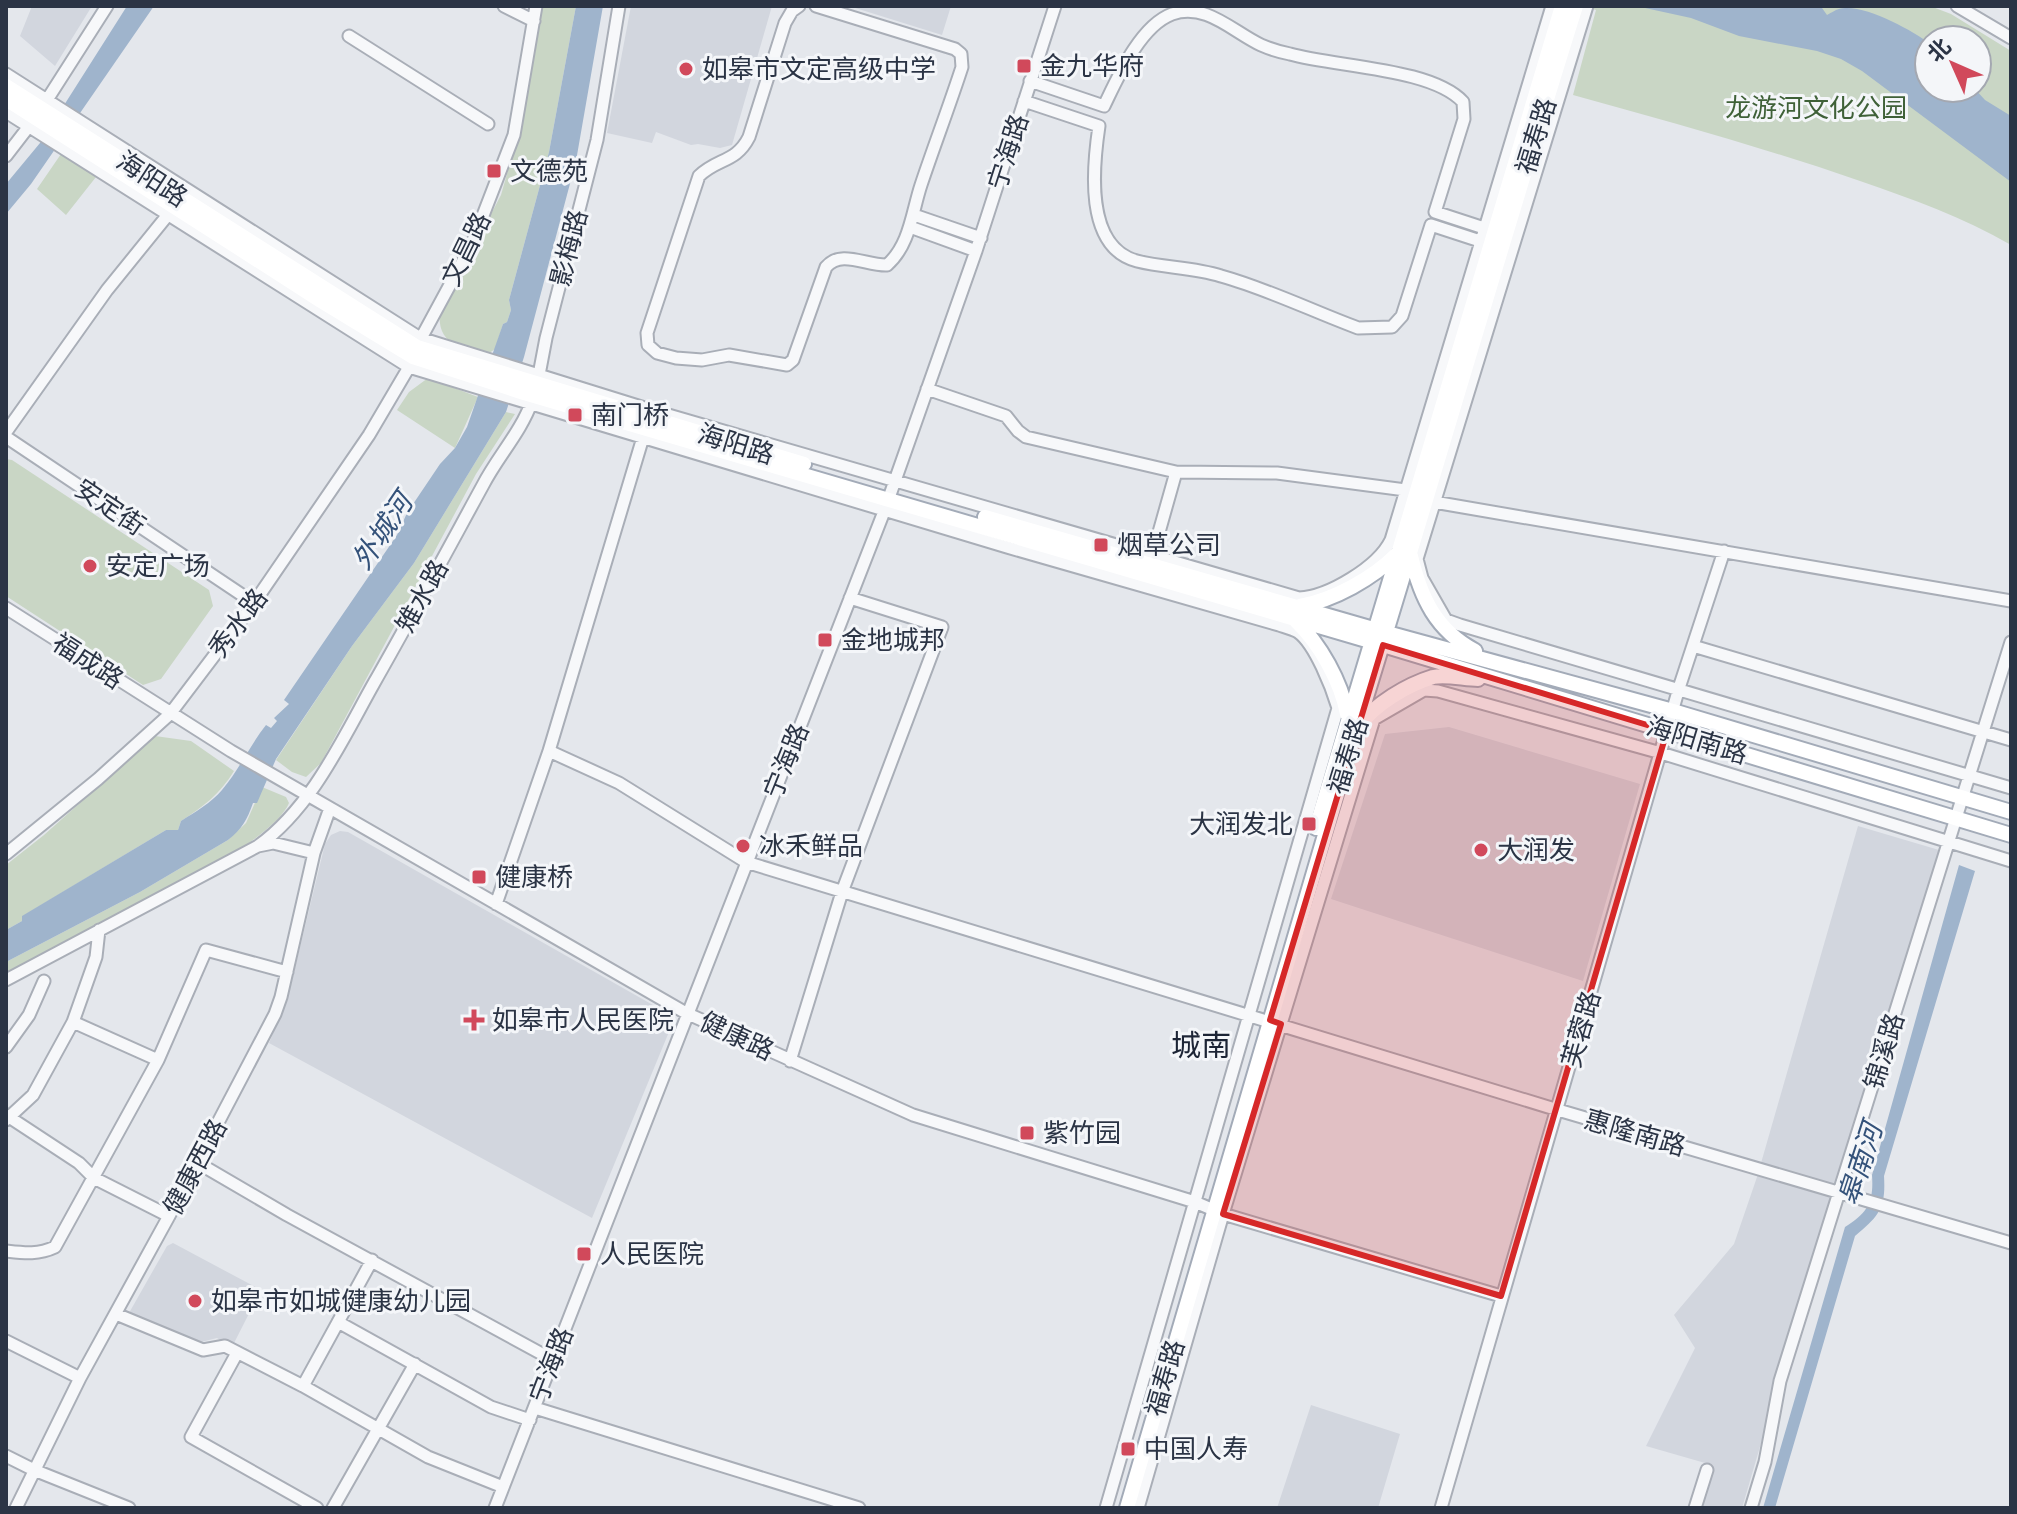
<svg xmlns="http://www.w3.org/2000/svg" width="2017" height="1514" font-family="Montserrat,'Noto Sans SC',sans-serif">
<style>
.built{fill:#d2d6de}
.green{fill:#c9d6c5;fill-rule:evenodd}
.water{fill:#9fb4cc}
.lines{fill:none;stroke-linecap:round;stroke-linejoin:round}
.minor-casing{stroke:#a9aeb7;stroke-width:15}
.major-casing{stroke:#a3abb8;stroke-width:18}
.minor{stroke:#f7f8fa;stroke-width:11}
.major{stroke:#fff;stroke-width:14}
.marked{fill:#d62828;fill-opacity:0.2;stroke:#d62828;stroke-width:6;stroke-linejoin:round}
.poi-dot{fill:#d1495b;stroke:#f4f6f9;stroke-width:3}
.labels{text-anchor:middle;stroke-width:6;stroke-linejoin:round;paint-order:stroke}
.poi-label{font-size:26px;fill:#2b3445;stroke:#f4f6f9;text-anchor:start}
.park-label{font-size:26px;fill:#3f6138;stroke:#f4f6f9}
.street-label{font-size:26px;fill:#2b3445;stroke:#f4f6f9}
.water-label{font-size:28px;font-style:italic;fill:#34527a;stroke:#f4f6f9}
.quarter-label{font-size:30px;fill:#1d2536;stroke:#f4f6f9}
</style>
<rect width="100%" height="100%" fill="#e4e7ec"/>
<path class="built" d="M 32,6 L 92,6 L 55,66 L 20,36 Z
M 631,6 L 772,6 L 732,145 L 720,148 L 698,144 L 691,145 L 656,132 L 652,143 L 607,133 Z
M 849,6 L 951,6 L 942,35 Z
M 1449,727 L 1640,784 L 1583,981 L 1331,899 L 1385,734 Z
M 1858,826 L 1939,850 L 1774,1382 L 1769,1416 L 1742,1508 L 1700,1508 L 1712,1465 L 1646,1446 L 1695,1348 L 1674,1315 L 1734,1244 L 1757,1177 Z
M 340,831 L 348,832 L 667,1013 L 671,1027 L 592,1218 L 269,1043 L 287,1001 L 325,844 L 331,835 Z
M 173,1243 L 261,1290 L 232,1347 L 217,1338 L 197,1343 L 133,1318 L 129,1313 L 167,1246 Z
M 1311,1405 L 1400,1434 L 1378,1508 L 1277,1508 Z"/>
<path class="green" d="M 540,6 L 576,6 L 549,152 L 509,300 L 511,310 L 507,322 L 503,324 L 495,349 L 488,354 C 461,349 436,344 440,311 L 501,195 L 520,128 Z
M 1584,6 L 1930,6 L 1951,14 L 2011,51 L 2011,245 C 1963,217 1912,199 1860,181 C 1765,148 1670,122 1573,95 L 1596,10 ZM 1929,40 L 1977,40 L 1977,88 L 1929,88 Z
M 61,154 L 96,177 L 66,215 L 37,189 Z
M 428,378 L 478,397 L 455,448 L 397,410 L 409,392 Z
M 506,412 L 515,414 L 476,474 L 321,763 L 306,777 L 292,772 L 276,760 L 352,646 L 414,563 Z
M 6,459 L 12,460 L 209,590 L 213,606 L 161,679 L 143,685 L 6,596 Z
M 155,736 L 191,741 L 234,771 C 220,794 203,807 181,821 L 178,830 L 166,830 L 23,916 L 22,921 L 6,930 L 6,865 L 44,835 Z
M 262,787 L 286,797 L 289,803 C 270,851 60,947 6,975 L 6,962 L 140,892 L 228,840 L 246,823 Z"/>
<path class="water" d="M 127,6 L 154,6 L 31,184 L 6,214 L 6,184 L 40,143 Z
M 576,6 L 603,6 L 576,161 L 524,357 L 506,412 L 414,563 L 352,646 L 276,759 L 257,803 L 253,803 C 247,820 242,829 228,840 L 140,892 L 6,962 L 6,930 L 22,921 L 22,916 L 166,830 L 178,830 L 181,821 C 195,812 211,803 222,790 C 239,770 250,745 266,725 L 271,728 L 277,721 L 274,718 L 289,704 L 284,700 L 397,535 L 407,513 L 440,464 L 455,448 L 467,427 L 503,324 L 507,322 L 511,310 L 509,300 L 549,152 Z
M 1636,6 L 1789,6 L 1822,8 L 1827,15 C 1831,13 1835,10 1839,9 C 1861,2 1912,30 1929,43 L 1929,88 L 1974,88 L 1985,100 L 2011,116 L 2011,182 L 1862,71 L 1841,59 L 1817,51 L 1739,36 L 1691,18 Z
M 1959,865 L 1975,871 L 1884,1176 C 1886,1208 1879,1216 1855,1236 L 1775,1508 L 1763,1508 L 1845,1227 C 1867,1213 1874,1203 1872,1175 Z"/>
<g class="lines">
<defs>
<path id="minor" d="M 504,6 L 534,21
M 799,6 L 792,11 L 785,23 L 749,137 C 736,163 717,158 699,176 L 647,333 L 648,345 L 657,353 L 676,358 L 702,360 L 729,355 L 787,365 L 793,360 L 826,267 C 841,249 867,266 887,265 C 910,245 912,212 921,185 C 934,146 949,107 962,67 L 961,54 L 955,49 L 816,6
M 1587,6 L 1417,559 L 1422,578 L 1446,620 L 1460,625 L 2011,788
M 1957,6 L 2011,38
M 349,36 L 488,124
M 6,74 L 420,338 L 651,410 L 1299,598 C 1328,597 1378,567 1391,540 L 1552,6
M 1030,81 L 1104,106 C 1118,77 1140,26 1172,14 C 1206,2 1233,32 1261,45 C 1270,49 1280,52 1290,54 C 1336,67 1432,68 1463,102 L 1464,119 L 1435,212 L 1484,228
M 1024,101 L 1099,126 C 1093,166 1084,247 1137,261 C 1164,268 1193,267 1221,276 C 1268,289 1312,311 1358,328 L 1392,327 L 1402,316 L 1431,225 L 1480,241
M 45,103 L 107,6
M 6,112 L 409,367 L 1007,547 L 1279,625 C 1285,627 1293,629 1298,632 C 1315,644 1332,688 1338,708 L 1106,1508
M 6,156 L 33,121
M 914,215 L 981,238
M 910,227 L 976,251
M 419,342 L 472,244 L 514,135 L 536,6
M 538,380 L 546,338 L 597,140 L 619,6
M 927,389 L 1006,416 L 1018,431 L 1026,437 L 1176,472 L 1277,473 L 1413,491
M 6,432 L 107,290 L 171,211
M 6,437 L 254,603
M 1428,501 L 2011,601
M 1152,557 L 1176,472
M 6,608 L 231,751 L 686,1013 L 913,1115 L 1195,1202 L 1223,1214 L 1501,1296
M 1693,646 L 2011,740
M 549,751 L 619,783 L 746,862 L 1558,1110 L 2011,1243
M 258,846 C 312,807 342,740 374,683 C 411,618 447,551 483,485 C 498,456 521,432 532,401
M 6,854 L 98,779 L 170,714 L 254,603 L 369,435 L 412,362
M 496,904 L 549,751 L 644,434
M 6,980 L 258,846 L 273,843 L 314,853
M 73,1022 L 158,1060
M 6,1047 L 29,1015 L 44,981
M 790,1061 L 842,892 L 942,627 L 850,598
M 6,1115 L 79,1163 L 94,1178 L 169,1216
M 6,1120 L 33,1095 L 73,1022 L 96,957 L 99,930
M 198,1163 L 287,1215 L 553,1360
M 6,1251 C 24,1253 38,1255 55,1247 L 158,1060 L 206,950 L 287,972
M 116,1314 L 203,1350 L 225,1346 L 303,1386 L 428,1457 L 503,1487
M 338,1322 L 491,1407 L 530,1420
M 6,1341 L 80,1378
M 237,1353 L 191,1437 L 317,1508
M 303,1386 L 372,1260
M 535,1408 L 859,1508
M 6,1456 L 34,1470 L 129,1508
M 16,1508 L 80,1378 L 169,1216 L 275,1014 L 281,997 L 314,853 L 330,808
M 333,1508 L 415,1364
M 495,1508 L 885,509 L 976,251 L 1055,6
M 1138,1508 L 1223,1214 L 1374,719 L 1424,690 L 1438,691 L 1661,753 L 2011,861
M 1441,1508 L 1679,688 L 1724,551
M 1695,1508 L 1707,1470
M 1751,1508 L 1765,1462 L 1780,1381 L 2011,642"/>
<path id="major" d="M 6,86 L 417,347 L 804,464
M 6,99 L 321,301 L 413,357 L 524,393 L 1370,641 L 2011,835
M 985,517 L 1387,633 L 1673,711 L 2011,812
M 1411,556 C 1421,598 1436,630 1475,651
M 1300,606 C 1334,600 1373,578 1397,554
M 1296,621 C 1320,644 1341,682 1347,714
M 1359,726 C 1375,704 1407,685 1433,677 C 1446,674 1465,679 1478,679
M 1316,828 L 1562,6
M 1127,1508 L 1355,733 C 1430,491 1500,248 1576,6"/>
</defs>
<use href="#minor" class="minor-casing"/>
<use href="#major" class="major-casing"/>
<use href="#minor" class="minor"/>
<use href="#major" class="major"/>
</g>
<path class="marked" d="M 1383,645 L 1667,731 L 1501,1296 L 1223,1214 L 1281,1024 L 1270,1020 Z"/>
<g class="poi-dot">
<rect x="1016" y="58" width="16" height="16" rx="4"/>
<circle cx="686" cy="69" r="8"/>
<rect x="486" y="163" width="16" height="16" rx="4"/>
<rect x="567" y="407" width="16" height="16" rx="4"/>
<rect x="1093" y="537" width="16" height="16" rx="4"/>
<circle cx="90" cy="566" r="8"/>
<rect x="817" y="632" width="16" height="16" rx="4"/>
<rect x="1301" y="816" width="16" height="16" rx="4"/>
<circle cx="743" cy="846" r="8"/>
<circle cx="1481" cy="850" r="8"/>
<rect x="471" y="869" width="16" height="16" rx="4"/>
<path d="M470 1008h8v8h8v8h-8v8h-8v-8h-8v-8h8z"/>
<rect x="1019" y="1125" width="16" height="16" rx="4"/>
<rect x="576" y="1246" width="16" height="16" rx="4"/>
<circle cx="195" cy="1301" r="8"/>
<rect x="1120" y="1441" width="16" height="16" rx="4"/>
</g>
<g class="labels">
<g class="poi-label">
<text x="1040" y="75">金九华府</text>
<text x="702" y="78">如皋市文定高级中学</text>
<text x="510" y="180">文德苑</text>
<text x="591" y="424">南门桥</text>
<text x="1117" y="554">烟草公司</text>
<text x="106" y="575">安定广场</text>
<text x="841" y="649">金地城邦</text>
<text x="1293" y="833" text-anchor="end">大润发北</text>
<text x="759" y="855">冰禾鲜品</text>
<text x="1497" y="859">大润发</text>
<text x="495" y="886">健康桥</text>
<text x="492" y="1029">如皋市人民医院</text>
<text x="1043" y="1142">紫竹园</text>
<text x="600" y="1263">人民医院</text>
<text x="211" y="1310">如皋市如城健康幼儿园</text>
<text x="1144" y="1458">中国人寿</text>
</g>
<g class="park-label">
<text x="1816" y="117">龙游河文化公园</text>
</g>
<g class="street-label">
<text transform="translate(1536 136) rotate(-73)" y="9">福寿路</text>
<text transform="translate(1008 152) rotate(-72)" y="9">宁海路</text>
<text transform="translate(152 179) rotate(33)" y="9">海阳路</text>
<text transform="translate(569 248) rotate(-76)" y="9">影梅路</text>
<text transform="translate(466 249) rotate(-64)" y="9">文昌路</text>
<text transform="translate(736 444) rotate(17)" y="9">海阳路</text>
<text transform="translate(110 507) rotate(34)" y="9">安定街</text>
<text transform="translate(422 596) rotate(-61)" y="9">雉水路</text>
<text transform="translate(238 623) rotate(-53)" y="9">秀水路</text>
<text transform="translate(88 661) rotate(33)" y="9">福成路</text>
<text transform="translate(1697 740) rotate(17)" y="9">海阳南路</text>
<text transform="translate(1348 756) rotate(-73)" y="9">福寿路</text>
<text transform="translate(786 761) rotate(-68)" y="9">宁海路</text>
<text transform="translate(1581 1029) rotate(-74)" y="9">芙蓉路</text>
<text transform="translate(737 1036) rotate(25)" y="9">健康路</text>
<text transform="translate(1884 1051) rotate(-73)" y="9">锦溪路</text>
<text transform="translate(1635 1133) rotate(16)" y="9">惠隆南路</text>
<text transform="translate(195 1167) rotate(-62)" y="9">健康西路</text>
<text transform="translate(551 1365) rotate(-69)" y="9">宁海路</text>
<text transform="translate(1165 1378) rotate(-74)" y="9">福寿路</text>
</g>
<g class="water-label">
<text transform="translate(382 531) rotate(-56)" y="10">外城河</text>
<text transform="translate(1860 1164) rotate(-72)" y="10">皋南河</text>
</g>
<g class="quarter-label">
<text x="1201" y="1056">城南</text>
</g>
</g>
<rect width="2017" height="1514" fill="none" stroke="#2b3445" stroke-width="16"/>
<g transform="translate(1953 64) rotate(315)"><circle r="38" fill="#f4f6f9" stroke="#a4a8b1" stroke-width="2"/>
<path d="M0-6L14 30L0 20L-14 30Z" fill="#d1495b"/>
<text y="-12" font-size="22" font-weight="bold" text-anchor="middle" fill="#2b3445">北</text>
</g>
</svg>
